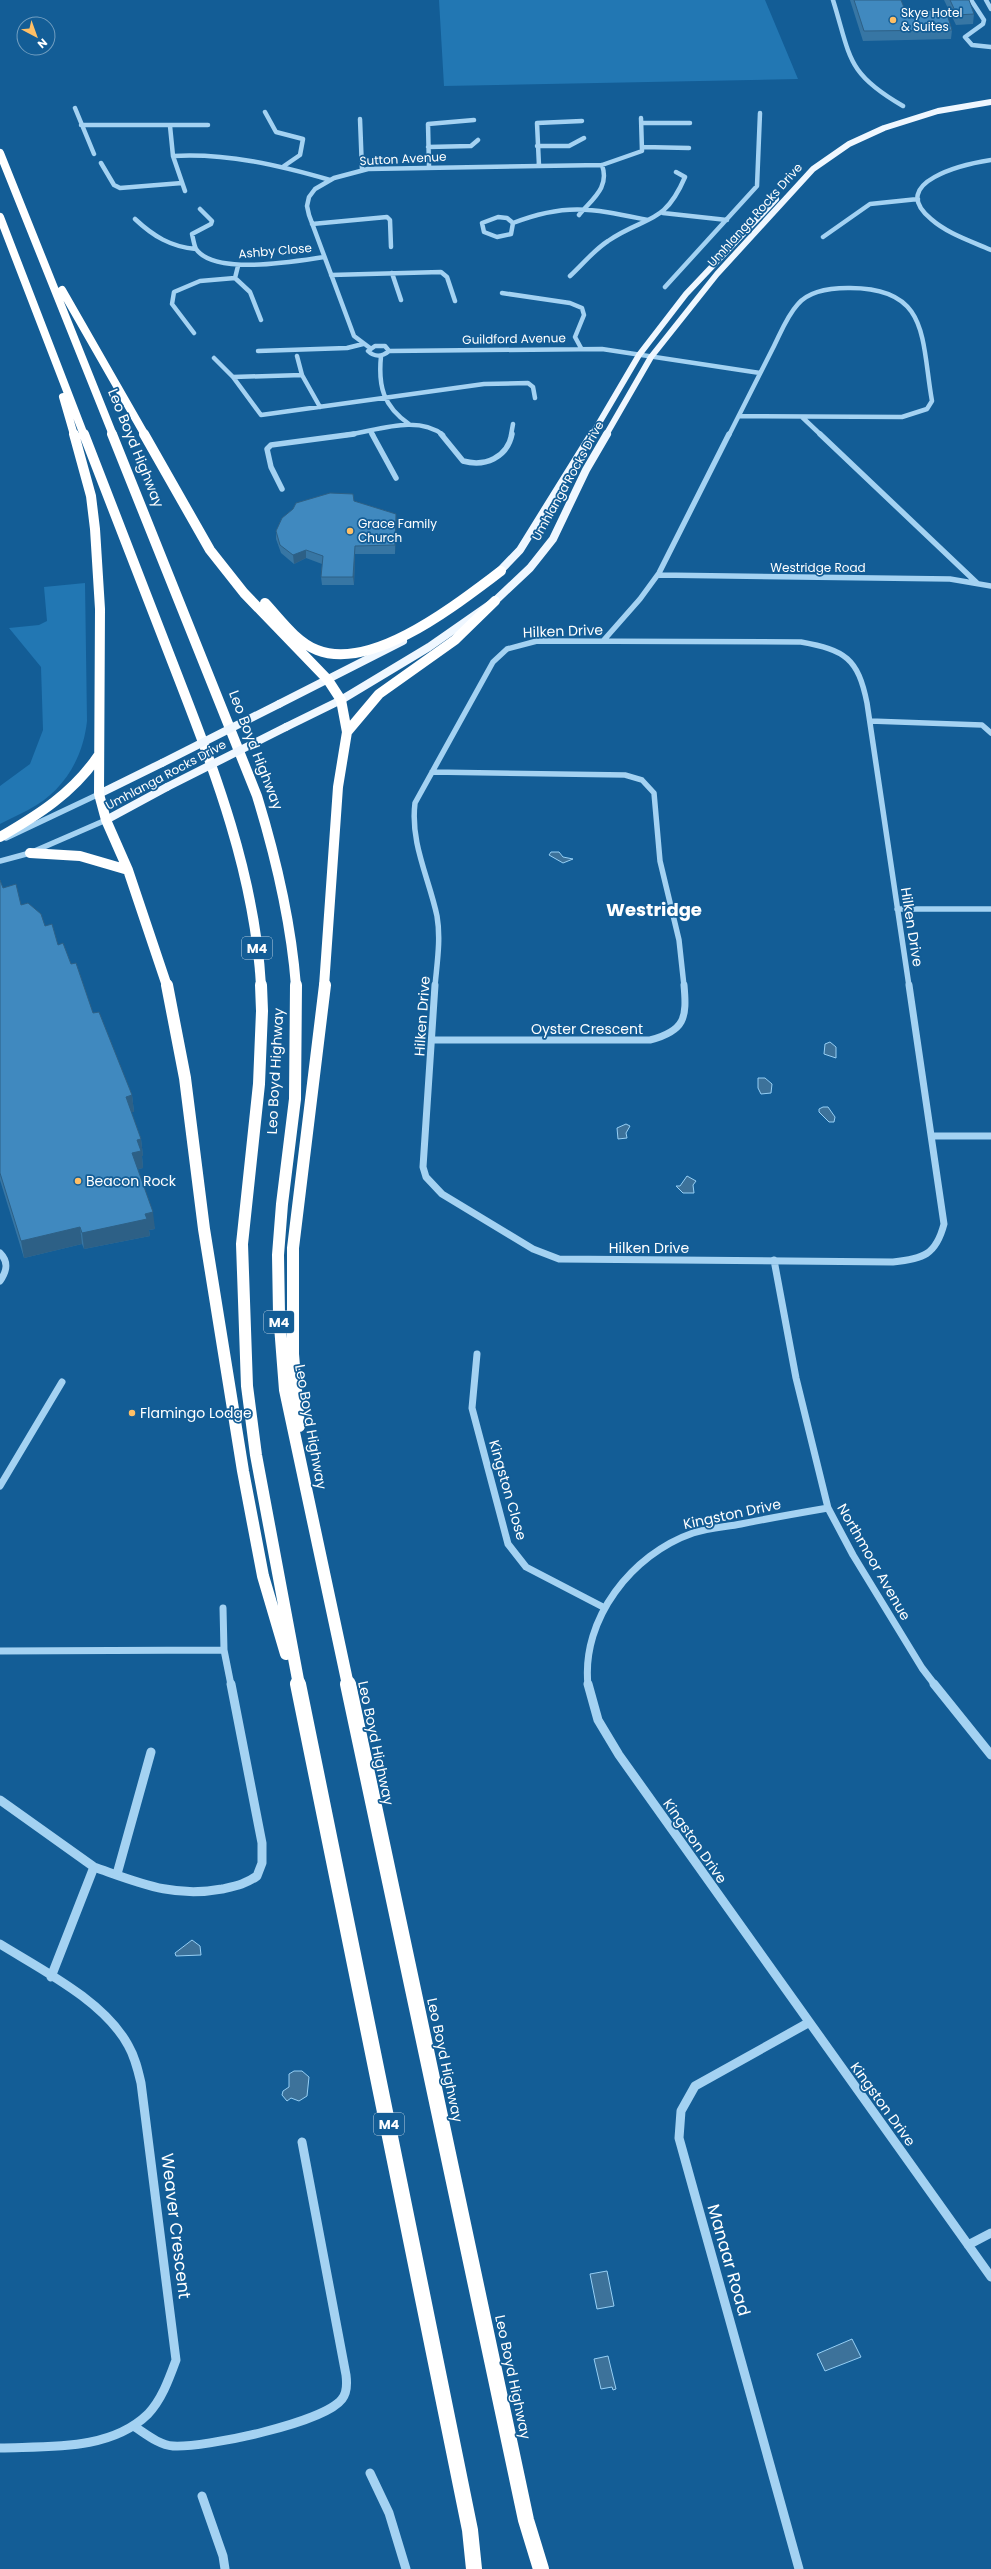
<svg xmlns="http://www.w3.org/2000/svg" width="991" height="2569" font-family="Poppins,sans-serif">
<style>
.green{fill:#2277b3}
.water{fill:#3d729a;stroke:#96cff5}
.lines{fill:none;stroke-linecap:round;stroke-linejoin:round}
.minor-far3{stroke:#a4d2f2;stroke-width:4.5}
.minor-far2{stroke:#a4d2f2;stroke-width:5.5}
.minor-far1{stroke:#a4d2f2;stroke-width:7}
.minor{stroke:#a4d2f2;stroke-width:9}
.major-far1{stroke:#eff7ff;stroke-width:6}
.major{stroke:#eff7ff;stroke-width:8}
.highway-far3{stroke:#fff;stroke-width:8}
.highway-far2{stroke:#fff;stroke-width:10}
.highway-far1{stroke:#fff;stroke-width:12}
.highway{stroke:#fff;stroke-width:16}
.major-bridge{stroke:#eff7ff;stroke-width:8}
.wall{fill:#3776a4}
.shaded-wall{fill:#2d6086}
.building{fill:#4089bf;stroke:#2d6086}
.poi-dot{fill:#ffbf65;stroke:#135d96;stroke-width:1.5}
.labels{text-anchor:middle;stroke-width:3.5;stroke-linejoin:round;paint-order:stroke}
.far-poi-label{font-size:12px;fill:#fff;stroke:#135d96;text-anchor:start}
.far-street-label{font-size:12px;fill:#fff;stroke:#135d96}
.shield{fill:#135d96;stroke:#b8cee0;stroke-width:1}
.shield-label{font-size:13px;font-weight:bold;fill:#fff}
.street-label{font-size:14px;fill:#fff;stroke:#135d96}
.poi-label{font-size:14px;fill:#fff;stroke:#135d96;text-anchor:start}
.near-street-label{font-size:17px;fill:#fff;stroke:#135d96}
.district-label{font-size:18px;font-weight:bold;fill:#fff;stroke:#135d96}
</style>
<rect width="100%" height="100%" fill="#135d96"/>
<path class="green" d="M 439,0 L 765,0 L 798,79 L 444,86 Z
M 85,583 L 87,721 C 83,759 63,792 28,810 C 19,815 9,819 0,824 L 0,786 L 30,764 L 43,730 L 41,667 L 9,628 L 39,625 L 47,621 L 44,587 Z"/>
<path class="water" d="M 551,852 L 559,852 L 563,857 L 573,859 L 563,863 L 549,855 Z
M 830,1042 L 836,1047 L 836,1058 L 824,1054 L 825,1044 Z
M 758,1078 L 765,1078 L 772,1084 L 771,1093 L 761,1094 L 758,1088 Z
M 823,1107 L 828,1107 L 835,1117 L 834,1122 L 829,1122 L 819,1112 L 819,1109 Z
M 626,1124 L 630,1126 L 626,1133 L 627,1138 L 618,1139 L 617,1128 Z
M 687,1176 L 696,1181 L 693,1185 L 694,1193 L 683,1193 L 676,1186 L 680,1186 Z
M 192,1940 L 200,1946 L 201,1955 L 176,1956 L 175,1953 Z
M 294,2071 L 302,2071 L 309,2077 L 307,2096 L 299,2101 L 291,2098 L 287,2101 L 282,2095 L 283,2091 L 289,2087 L 289,2074 Z
M 607,2271 L 614,2306 L 597,2309 L 590,2274 Z
M 852,2339 L 861,2357 L 825,2371 L 817,2354 Z
M 608,2356 L 616,2389 L 613,2390 L 612,2387 L 601,2389 L 594,2359 Z"/>
<g class="lines">
<path class="minor-far3" d="M 833,0 C 851,58 846,73 903,106
M 971,0 L 984,20 L 983,24 L 965,37 L 972,45 L 991,47
M 986,0 L 991,9
M 75,108 L 94,154
M 265,112 L 276,132 L 303,139 L 300,155 L 284,166
M 360,119 L 362,170
M 642,123 L 690,123
M 81,125 L 208,125
M 170,126 L 173,156 L 185,191
M 537,146 L 569,146 L 584,138
M 428,147 L 471,146 L 478,140
M 643,147 L 689,148
M 173,156 C 227,153 278,165 330,180
M 991,160 C 965,164 886,182 931,219 C 948,234 971,241 991,250
M 101,163 L 114,185 L 120,188 L 182,183
M 539,166 L 537,123 L 582,121
M 429,167 L 428,124 L 474,120
M 200,209 L 212,221 L 211,224 L 192,234 C 193,238 194,245 196,249 C 215,276 296,261 324,257
M 663,213 L 727,220
M 579,215 C 592,199 610,188 602,165
M 498,217 L 507,218 L 513,223 L 511,234 L 497,237 L 484,232 L 482,223 Z
M 135,219 C 153,236 171,247 196,249
M 513,223 C 567,202 594,209 648,220
M 312,224 L 387,217 L 390,220 L 391,247
M 823,237 L 870,204 L 918,199
M 238,266 L 235,278 L 250,292 L 261,320
M 392,273 L 401,300
M 331,275 L 441,272 L 447,277 L 455,301
M 570,276 C 582,265 594,250 608,241 C 646,215 664,226 685,177 L 676,172
M 665,287 L 757,186 L 760,113
M 502,293 L 570,303 L 582,308 L 584,315 L 575,337 L 581,348
M 194,333 L 172,304 L 174,292 L 200,281 L 235,278
M 375,346 L 385,346 L 389,351 C 382,357 374,357 368,351 Z
M 370,348 L 354,336 L 309,215 L 307,206 L 309,197 L 315,189 L 334,178 L 368,169 L 602,165 L 642,151 L 641,118
M 258,351 L 347,348 L 363,344
M 389,351 L 602,349 L 760,373
M 297,356 L 302,375 L 320,407
M 381,356 C 378,386 383,406 409,424
M 214,358 L 233,377 L 261,415 L 484,384 L 528,383 L 533,387 L 535,398
M 233,377 L 302,375
M 802,417 L 821,435
M 371,432 L 373,435
M 346,435 C 376,431 417,414 443,435
M 511,435 L 513,424
M 729,435 C 744,405 759,376 774,346 C 781,332 787,316 798,304 C 810,290 831,288 848,288 C 930,287 921,339 932,401 L 927,409 L 902,417 L 739,416"/>
<path class="minor-far2" d="M 372,434 L 396,478
M 441,434 L 463,461 C 485,467 507,458 512,434
M 820,434 L 977,583
M 282,489 L 271,467 L 267,449 L 271,445 L 354,434
M 658,575 L 950,579 L 991,586
M 603,641 L 640,599 L 659,573 L 729,434
M 870,721 L 982,725 L 991,733
M 432,772 L 625,775 L 642,780 L 654,793 L 660,861 L 679,940 L 684,986
M 6,838 L 99,794
M 0,861 L 30,853 L 106,820
M 897,909 L 991,909
M 435,986 C 437,963 441,939 437,916 C 429,878 410,843 415,803 L 493,662 L 507,649 L 537,641 L 801,642 C 845,650 858,658 867,703 L 909,986"/>
<path class="minor-far1" d="M 435,985 L 423,1167 L 426,1177 L 442,1194 L 533,1249 L 559,1259 L 893,1262 C 923,1259 936,1255 944,1224 L 909,985
M 432,1040 L 650,1040 C 685,1031 687,1018 684,985
M 932,1136 L 991,1136
M 0,1253 C 9,1262 7,1271 0,1281
M 774,1260 L 796,1378 L 828,1508 L 853,1555 L 922,1668 L 935,1685
M 477,1354 L 472,1408 L 508,1544 L 526,1567 L 603,1607
M 0,1486 L 62,1382
M 223,1608 L 224,1650 L 231,1685
M 0,1651 L 224,1650
M 588,1685 C 581,1619 632,1554 693,1533 C 709,1528 725,1527 741,1524 C 770,1518 799,1513 828,1508"/>
<path class="minor" d="M 588,1684 L 598,1720 L 619,1755 L 991,2277
M 934,1684 L 991,1755
M 0,1800 L 94,1867 L 51,1977
M 94,1867 C 140,1883 173,1898 222,1889 C 235,1886 246,1884 257,1876 L 262,1863 L 262,1843 L 231,1684
M 117,1874 L 151,1752
M 0,1944 C 42,1970 104,2001 128,2045 C 135,2057 138,2070 141,2083 L 176,2360 C 169,2379 162,2399 148,2414 C 110,2451 49,2446 0,2448
M 968,2245 L 991,2233
M 135,2427 C 146,2434 159,2445 173,2446 C 204,2448 324,2423 342,2399 C 347,2393 347,2383 346,2375 L 302,2142
M 370,2473 L 389,2513 L 406,2569
M 202,2496 L 223,2556 L 225,2569
M 799,2569 L 679,2138 L 681,2111 L 695,2086 L 808,2023"/>
<path class="major-far1" d="M 592,435 L 639,355 L 686,294 L 776,199
M 606,435 L 651,357 L 717,274 L 813,169 L 849,144 L 884,128 L 938,111 L 991,102"/>
<path class="major" d="M 494,577 L 520,550 L 592,434
M 279,704 L 403,641
M 286,727 L 341,700 L 429,647 L 495,601 L 530,568 L 553,539 L 586,470 L 607,434
M 99,794 L 162,763
M 106,820 L 167,787"/>
<path class="highway-far3" d="M 0,153 L 113,435
M 0,217 L 84,435
M 62,290 L 145,435
M 63,397 L 74,435"/>
<path class="highway-far2" d="M 74,434 L 91,496 L 95,529 L 100,609 L 99,794 L 106,820 L 128,870 L 167,986
M 84,434 C 114,512 145,591 175,669 C 215,772 255,875 261,986
M 112,434 L 257,796 C 276,858 291,921 296,986
M 144,434 L 210,550 L 244,593 L 328,680 L 341,700 L 347,732 L 338,787 L 324,986
M 265,603 C 280,619 296,642 317,650 C 373,672 458,603 501,571
M 347,732 L 379,694 L 455,640 L 495,601
M 0,837 C 38,815 73,793 98,756
M 30,853 L 80,856 L 128,870"/>
<path class="highway-far1" d="M 167,985 L 185,1078 L 204,1229 L 243,1471 L 263,1576 L 286,1654
M 261,985 L 262,1011 L 259,1084 L 242,1244 L 247,1386 L 256,1455 L 299,1685
M 296,985 L 295,1099 L 282,1204 L 278,1255 L 279,1313 L 285,1390 L 348,1685
M 299,1426 L 293,1354 L 293,1248 L 325,985"/>
<path class="highway" d="M 298,1684 L 470,2530 L 474,2569
M 348,1684 L 526,2520 L 541,2569"/>
<path class="major-bridge" d="M 162,763 L 279,704
M 167,787 L 286,727"/>
</g>
<path class="wall" d="M 850,0 L 901,0 L 905,10 L 952,30 L 951,39 L 863,41 Z
M 944,0 L 969,0 L 974,14 L 973,24 L 956,25 Z
M 354,501 L 396,514 L 395,554 L 355,554 L 354,585 L 322,585 L 321,577 L 322,564 L 306,558 L 294,564 L 281,553 L 276,539 L 276,531 Z
M 0,880 L 3,888 L 45,926 L 71,964 L 93,1013 L 132,1095 L 134,1112 L 131,1112 L 141,1139 L 143,1156 L 142,1156 L 143,1168 L 138,1169 L 155,1229 L 149,1230 L 150,1236 L 84,1249 L 82,1244 L 24,1258 L 0,1180 Z"/>
<path class="shaded-wall" d="M 396,514 L 397,522 L 395,554 L 395,545 Z
M 355,546 L 355,554 L 354,585 L 353,577 Z
M 306,550 L 306,558 L 294,564 L 293,555 Z
M 132,1095 L 134,1112 L 128,1113 L 126,1097 Z
M 141,1139 L 143,1156 L 142,1156 L 143,1168 L 134,1170 L 132,1153 L 137,1140 Z
M 153,1212 L 155,1229 L 149,1230 L 150,1236 L 84,1249 L 82,1233 Z
M 80,1227 L 82,1244 L 24,1258 L 21,1241 Z"/>
<path class="building" d="M 854,0 L 901,0 L 905,10 L 946,11 L 952,30 L 864,31 Z
M 950,0 L 969,0 L 974,14 L 957,15 Z
M 330,493 L 353,494 L 354,501 L 396,514 L 395,545 L 355,546 L 353,577 L 321,577 L 323,556 L 306,550 L 293,555 L 280,545 L 276,531 L 282,518 L 293,509 L 296,503 Z
M 0,880 L 3,888 L 16,884 L 21,905 L 28,903 L 41,914 L 45,926 L 52,924 L 58,945 L 63,943 L 71,964 L 76,963 L 93,1013 L 99,1012 L 132,1095 L 126,1097 L 141,1139 L 137,1140 L 141,1151 L 132,1153 L 153,1212 L 145,1214 L 147,1219 L 82,1233 L 80,1227 L 21,1241 L 0,1173 Z"/>
<g class="poi-dot">
<circle cx="893" cy="20" r="4"/>
<circle cx="350" cy="531" r="4"/>
<circle cx="78" cy="1181" r="4"/>
<circle cx="132" cy="1413" r="4"/>
</g>
<g class="labels">
<g class="far-poi-label">
<text x="901" y="17">Skye Hotel<tspan x="901" dy="14">&amp; Suites</tspan></text>
<text x="358" y="528">Grace Family<tspan x="358" dy="14">Church</tspan></text>
</g>
<g class="far-street-label">
<text transform="translate(403 159) rotate(-3)" y="4">Sutton Avenue</text>
<text transform="translate(755 215) rotate(-48)" y="4">Umhlanga Rocks Drive</text>
<text transform="translate(275 251) rotate(-5)" y="4">Ashby Close</text>
<text transform="translate(514 339) rotate(-1)" y="4">Guildford Avenue</text>
<text transform="translate(568 481) rotate(-61)" y="4">Umhlanga Rocks Drive</text>
<text x="818" y="572">Westridge Road</text>
<text transform="translate(166 775) rotate(-28)" y="4">Umhlanga Rocks Drive</text>
</g>
<g class="shield">
<rect x="242" y="937" width="30" height="22" rx="3"/>
<rect x="264" y="1311" width="30" height="22" rx="3"/>
<rect x="374" y="2113" width="30" height="22" rx="3"/>
</g>
<g class="shield-label">
<text x="257" y="953">M4</text>
<text x="279" y="1327">M4</text>
<text x="389" y="2129">M4</text>
</g>
<g class="street-label">
<text transform="translate(136 448) rotate(68)" y="5">Leo Boyd Highway</text>
<text transform="translate(563 631) rotate(-2)" y="5">Hilken Drive</text>
<text transform="translate(256 750) rotate(69)" y="5">Leo Boyd Highway</text>
<text transform="translate(912 927) rotate(81)" y="5">Hilken Drive</text>
<text transform="translate(422 1016) rotate(-86)" y="5">Hilken Drive</text>
<text x="587" y="1034">Oyster Crescent</text>
<text transform="translate(275 1071) rotate(-87)" y="5">Leo Boyd Highway</text>
<text x="649" y="1253">Hilken Drive</text>
<text transform="translate(311 1427) rotate(80)" y="5">Leo Boyd Highway</text>
<text transform="translate(508 1490) rotate(74)" y="5">Kingston Close</text>
<text transform="translate(732 1514) rotate(-12)" y="5">Kingston Drive</text>
<text transform="translate(874 1562) rotate(60)" y="5">Northmoor Avenue</text>
<text transform="translate(376 1743) rotate(78)" y="5">Leo Boyd Highway</text>
<text transform="translate(695 1841) rotate(55)" y="5">Kingston Drive</text>
<text transform="translate(445 2060) rotate(78)" y="5">Leo Boyd Highway</text>
<text transform="translate(883 2104) rotate(54)" y="5">Kingston Drive</text>
<text transform="translate(513 2377) rotate(78)" y="5">Leo Boyd Highway</text>
</g>
<g class="poi-label">
<text x="86" y="1186">Beacon Rock</text>
<text x="140" y="1418">Flamingo Lodge</text>
</g>
<g class="near-street-label">
<text transform="translate(176 2226) rotate(83)" y="6">Weaver Crescent</text>
<text transform="translate(729 2260) rotate(74)" y="6">Manaar Road</text>
</g>
<g class="district-label">
<text x="654" y="916">Westridge</text>
</g>
</g>
<g transform="translate(36 36) rotate(139)"><circle r="19" fill="#135d96" stroke="#719ec0"/>
<path d="M0-3L7 15L0 10L-7 15Z" fill="#ffbf65"/>
<text y="-6" font-size="11" font-weight="bold" text-anchor="middle" fill="#ffffff">N</text>
</g>
</svg>
